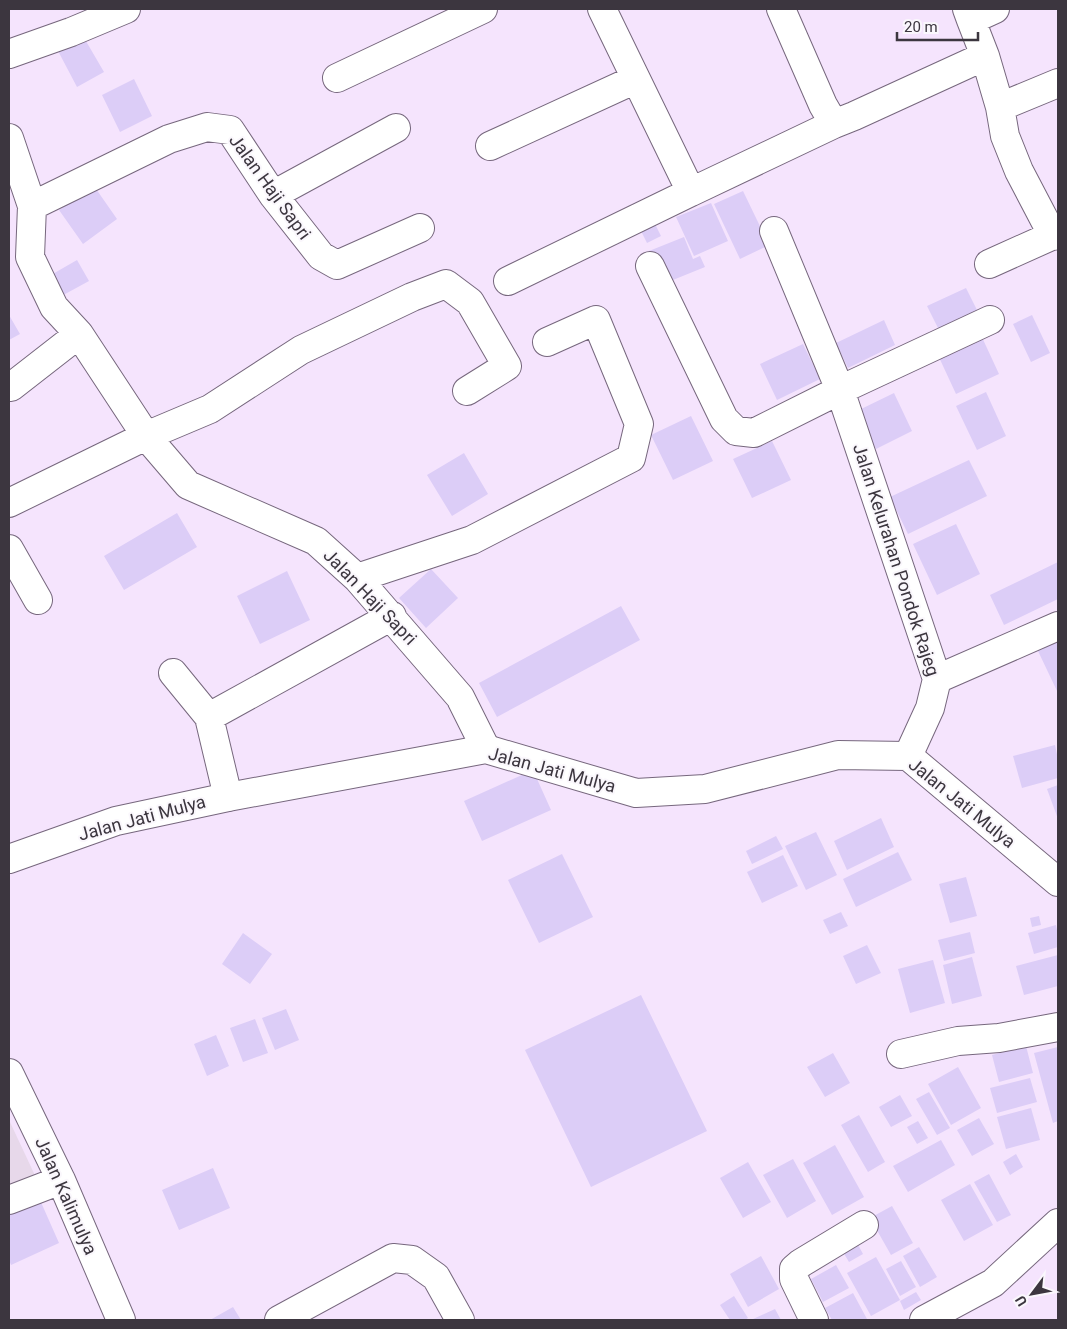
<svg xmlns="http://www.w3.org/2000/svg" width="1067" height="1329" font-family="Roboto,sans-serif">
<style>
.commercial{fill:#e7d8ea}
.building{fill:#dccdf7}
.lines{fill:none;stroke-linecap:round;stroke-linejoin:round}
.minor-casing{stroke:#76677d;stroke-width:30}
.major-casing{stroke:#76677d;stroke-width:30}
.minor{stroke:#fff;stroke-width:28}
.major{stroke:#fff;stroke-width:28}
.labels{text-anchor:middle;stroke-width:4;stroke-linejoin:round;paint-order:stroke}
.street-label{font-size:18px;fill:#3c363f;stroke:#faf7fc}
</style>
<rect width="100%" height="100%" fill="#f5e4fd"/>
<path class="commercial" d="M 9,1120 L 47,1201 L 9,1218 Z"/>
<path class="building" d="M 83,36 L 104,72 L 77,87 L 57,49 Z
M 134,79 L 152,116 L 120,132 L 102,95 Z
M 94,186 L 117,219 L 83,244 L 59,210 Z
M 743,191 L 769,245 L 740,259 L 714,204 Z
M 711,203 L 728,241 L 694,256 L 676,217 Z
M 652,218 L 661,236 L 647,243 L 638,225 Z
M 684,237 L 693,259 L 700,256 L 705,267 L 663,284 L 649,251 Z
M 77,260 L 89,281 L 56,299 L 44,279 Z
M 966,288 L 978,312 L 939,330 L 927,306 Z
M 9,315 L 20,334 L 9,340 Z
M 1032,315 L 1050,353 L 1031,362 L 1013,324 Z
M 884,320 L 895,345 L 848,368 L 836,343 Z
M 980,333 L 999,374 L 956,394 L 937,353 Z
M 803,344 L 820,379 L 777,400 L 760,364 Z
M 986,392 L 1006,436 L 977,450 L 956,406 Z
M 894,393 L 912,431 L 876,449 L 857,411 Z
M 691,416 L 713,461 L 673,480 L 651,435 Z
M 772,441 L 791,480 L 752,498 L 733,459 Z
M 464,453 L 488,494 L 452,516 L 427,475 Z
M 969,460 L 987,496 L 908,534 L 890,497 Z
M 177,513 L 197,547 L 124,590 L 104,556 Z
M 956,524 L 980,574 L 937,595 L 913,544 Z
M 1058,562 L 1058,599 L 1004,625 L 990,595 Z
M 431,569 L 458,598 L 426,628 L 399,598 Z
M 287,571 L 310,620 L 260,644 L 237,596 Z
M 621,606 L 640,640 L 497,717 L 479,683 Z
M 1058,641 L 1058,693 L 1038,651 Z
M 1055,745 L 1058,759 L 1058,778 L 1022,788 L 1013,756 Z
M 533,770 L 551,810 L 482,841 L 464,801 Z
M 1058,785 L 1058,819 L 1047,789 Z
M 881,818 L 894,847 L 847,870 L 834,841 Z
M 816,832 L 837,875 L 806,890 L 785,846 Z
M 776,836 L 783,849 L 752,864 L 746,851 Z
M 898,852 L 912,880 L 856,907 L 843,879 Z
M 562,854 L 593,917 L 539,943 L 508,880 Z
M 783,855 L 798,886 L 762,903 L 747,872 Z
M 966,877 L 977,916 L 950,923 L 939,884 Z
M 841,912 L 848,926 L 830,934 L 823,920 Z
M 1039,916 L 1041,925 L 1032,927 L 1030,918 Z
M 1056,925 L 1058,935 L 1058,947 L 1034,954 L 1028,933 Z
M 970,932 L 975,953 L 944,961 L 938,940 Z
M 243,933 L 272,954 L 250,984 L 222,964 Z
M 867,945 L 881,973 L 856,984 L 843,956 Z
M 1058,955 L 1058,986 L 1024,995 L 1016,966 Z
M 972,957 L 982,996 L 952,1004 L 943,965 Z
M 933,960 L 945,1003 L 910,1013 L 898,969 Z
M 641,995 L 707,1131 L 591,1187 L 525,1050 Z
M 286,1009 L 299,1040 L 275,1050 L 262,1018 Z
M 255,1019 L 268,1053 L 243,1062 L 230,1028 Z
M 216,1035 L 229,1066 L 207,1076 L 194,1044 Z
M 1026,1046 L 1033,1073 L 999,1082 L 992,1055 Z
M 1058,1047 L 1058,1121 L 1053,1123 L 1034,1053 Z
M 833,1053 L 850,1083 L 825,1097 L 807,1067 Z
M 958,1067 L 981,1108 L 951,1125 L 928,1084 Z
M 1030,1078 L 1037,1102 L 997,1113 L 990,1088 Z
M 929,1092 L 950,1128 L 937,1135 L 916,1099 Z
M 900,1095 L 912,1116 L 891,1127 L 879,1107 Z
M 1031,1108 L 1040,1140 L 1006,1149 L 997,1117 Z
M 859,1115 L 885,1162 L 868,1172 L 841,1125 Z
M 979,1118 L 994,1144 L 972,1156 L 957,1130 Z
M 918,1121 L 928,1138 L 917,1144 L 907,1127 Z
M 941,1140 L 955,1165 L 908,1192 L 893,1166 Z
M 835,1145 L 864,1197 L 832,1215 L 803,1163 Z
M 1016,1154 L 1023,1167 L 1010,1175 L 1003,1162 Z
M 793,1159 L 816,1201 L 787,1218 L 763,1175 Z
M 748,1162 L 771,1202 L 743,1218 L 720,1178 Z
M 213,1168 L 230,1208 L 179,1230 L 162,1190 Z
M 989,1174 L 1011,1215 L 997,1222 L 974,1182 Z
M 970,1184 L 993,1225 L 964,1241 L 941,1200 Z
M 40,1200 L 59,1243 L 11,1265 L 9,1260 L 9,1214 Z
M 892,1206 L 913,1243 L 891,1255 L 870,1218 Z
M 855,1239 L 863,1254 L 849,1262 L 840,1247 Z
M 919,1247 L 937,1277 L 920,1287 L 903,1256 Z
M 761,1256 L 779,1289 L 748,1307 L 730,1274 Z
M 876,1257 L 900,1300 L 871,1316 L 847,1273 Z
M 901,1261 L 916,1287 L 900,1296 L 886,1269 Z
M 836,1265 L 849,1288 L 823,1302 L 811,1279 Z
M 916,1292 L 921,1300 L 904,1310 L 900,1301 Z
M 853,1293 L 867,1319 L 864,1320 L 832,1320 L 825,1308 Z
M 734,1296 L 748,1318 L 745,1320 L 730,1320 L 720,1305 Z
M 233,1307 L 241,1320 L 210,1320 Z
M 775,1309 L 781,1320 L 751,1320 Z"/>
<g class="lines">
<defs>
<path id="minor" d="M 781,9 L 823,105 L 834,124 L 854,116 L 985,56
M 967,9 L 971,20 L 995,9
M 971,20 L 985,56 L 1000,107
M 9,54 L 71,32 L 126,9
M 337,78 L 483,9
M 9,138 L 32,206 L 30,257 L 54,307 L 79,334 L 146,436 L 188,485 L 316,541 L 357,578 L 460,697 L 486,749
M 490,146 L 636,79
M 691,192 L 834,124
M 273,195 L 396,128
M 32,206 L 169,139 L 207,127 L 230,130 L 273,195 L 321,256 L 337,265 L 420,228
M 774,231 L 840,390 L 990,320
M 1053,236 L 1019,171 L 1005,136 L 1000,107 L 1058,83
M 989,264 L 1058,233
M 650,266 L 724,419 L 736,431 L 754,433 L 840,390 L 937,679 L 930,708 L 908,756
M 508,281 L 691,192 L 602,9
M 11,387 L 79,334
M 9,503 L 146,436 L 210,409 L 301,350 L 412,297 L 446,284 L 470,302 L 507,366 L 467,391
M 9,549 L 38,600
M 357,578 L 472,540 L 631,458 L 639,424 L 596,320 L 547,342
M 173,673 L 209,717
M 937,679 L 1058,626
M 228,797 L 209,717 L 392,616
M 901,1054 L 958,1041 L 999,1038 L 1058,1027
M 9,1073 L 61,1180 L 121,1320
M 9,1200 L 61,1180
M 279,1320 L 393,1258 L 412,1260 L 436,1277 L 460,1320
M 814,1320 L 794,1279 L 794,1269 L 801,1263 L 864,1225
M 924,1320 L 993,1283 L 1058,1223"/>
<path id="major" d="M 9,859 L 116,821 L 228,797 L 486,749 L 636,793 L 705,789 L 838,755 L 908,756 L 1058,882"/>
</defs>
<use href="#minor" class="minor-casing"/>
<use href="#major" class="major-casing"/>
<use href="#minor" class="minor"/>
<use href="#major" class="major"/>
</g>
<g class="labels">
<g class="street-label">
<text transform="translate(270 187) rotate(54)" y="6">Jalan Haji Sapri</text>
<text transform="translate(896 560) rotate(72)" y="6">Jalan Kelurahan Pondok Rajeg</text>
<text transform="translate(370 597) rotate(46)" y="6">Jalan Haji Sapri</text>
<text transform="translate(552 770) rotate(15)" y="6">Jalan Jati Mulya</text>
<text transform="translate(962 803) rotate(39)" y="6">Jalan Jati Mulya</text>
<text transform="translate(142 818) rotate(-15)" y="6">Jalan Jati Mulya</text>
<text transform="translate(66 1196) rotate(66)" y="6">Jalan Kalimulya</text>
</g>
</g>
<rect width="1067" height="1329" fill="none" stroke="#3c363f" stroke-width="20"/>
<g transform="translate(1032 1294) rotate(238)" stroke="#faf7fc" stroke-width="4" paint-order="stroke">
<path d="M0-4L9 19L0 12L-9 19Z" fill="#3c363f"/>
<text y="-8" font-size="14" font-weight="bold" text-anchor="middle" fill="#3c363f">U</text>
</g>
<path d="M897 32v8h81v-8" fill="none" stroke="#3c363f" stroke-width="2.5"/>
<text x="904" y="32" font-size="15" fill="#3c363f" stroke="#faf7fc" stroke-width="4" paint-order="stroke">20 m</text>
</svg>
